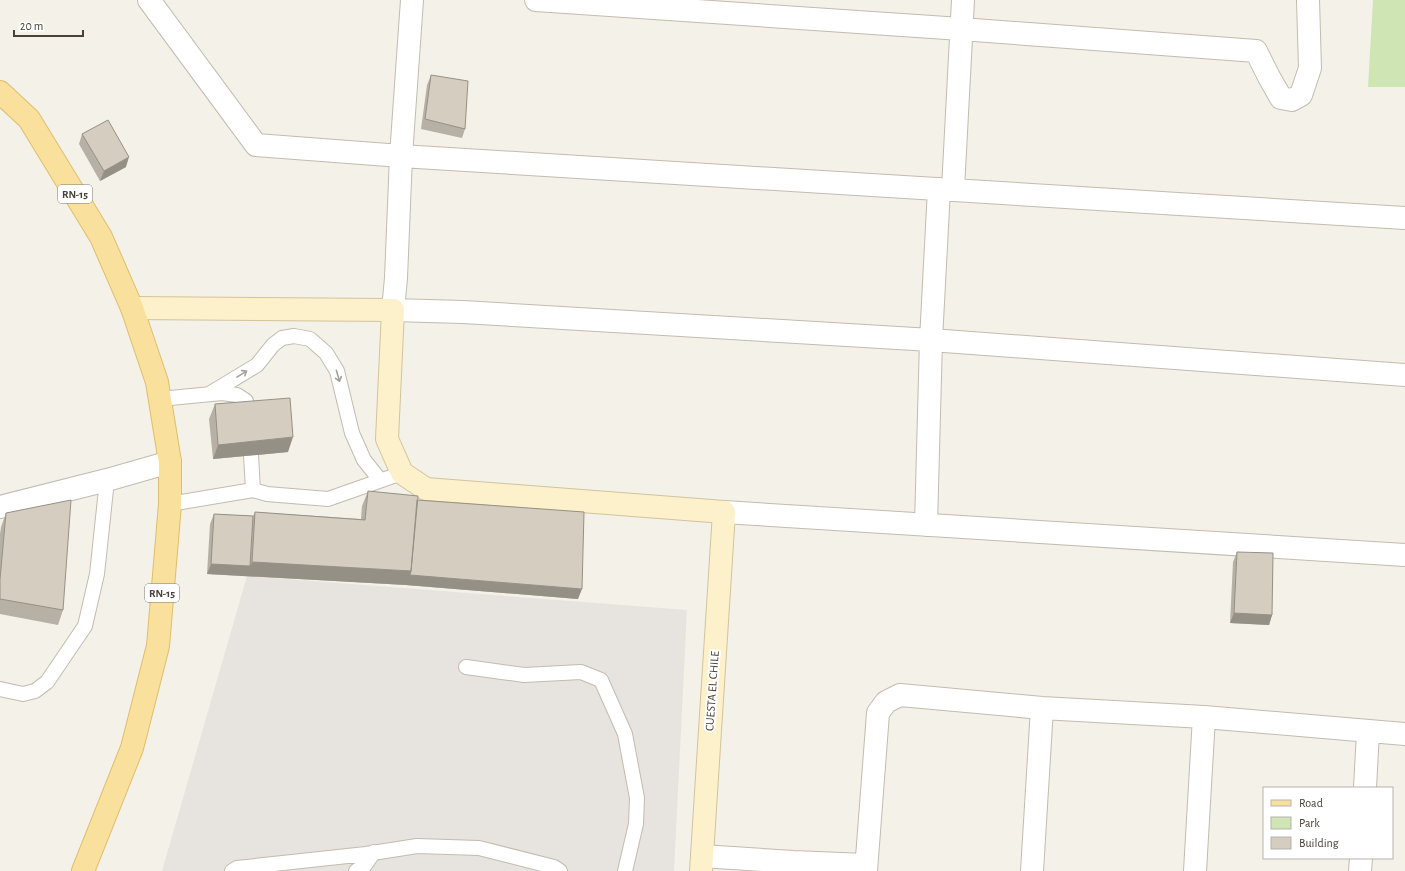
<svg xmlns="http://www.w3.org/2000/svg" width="1405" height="871" font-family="'Alegreya Sans',sans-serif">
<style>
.industrial{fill:#e7e3de}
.green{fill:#cfe6b4}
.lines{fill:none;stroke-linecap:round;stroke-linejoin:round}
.service-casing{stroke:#c2bcaf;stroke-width:16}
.minor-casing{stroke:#c2bcaf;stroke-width:24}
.secondary-casing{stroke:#d1c49b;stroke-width:24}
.primary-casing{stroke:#debe6d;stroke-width:24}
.service{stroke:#fff;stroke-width:14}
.minor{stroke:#fff;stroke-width:22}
.secondary{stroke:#fcf1cb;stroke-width:22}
.primary{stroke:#f9e09d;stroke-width:22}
.wall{fill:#b7b0a4}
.shaded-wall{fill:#959086}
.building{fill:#d5cdbf;stroke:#959086}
.oneway{stroke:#a3a09c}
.labels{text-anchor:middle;stroke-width:4;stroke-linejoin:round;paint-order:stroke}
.shield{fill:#fff;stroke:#7e7a74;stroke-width:1}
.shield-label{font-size:11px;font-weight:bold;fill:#474138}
.street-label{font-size:12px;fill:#474138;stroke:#fff}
</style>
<rect width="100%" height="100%" fill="#f4f1e9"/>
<path class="industrial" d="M 247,576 L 687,610 L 674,871 L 162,871 Z"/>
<path class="green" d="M 1373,0 L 1405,0 L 1405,87 L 1368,87 Z"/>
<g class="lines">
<defs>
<path id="service" d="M 209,394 L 257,365 L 273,345 L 282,338 L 294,336 L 310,339 L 326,353 L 337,371 L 352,433 L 364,460 L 380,480
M 160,399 L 222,393 L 237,395 L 246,401 L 248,415
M 251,455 L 253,490
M 170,504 L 253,490 L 267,494 L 328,499 L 402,473
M 466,667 L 524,675 L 581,672 L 601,680 L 625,734 L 637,798 L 636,824 L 625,871
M 0,689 L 23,694 L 35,691 L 47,682 L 85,626 L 97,574 L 107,480
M 232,871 L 237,868 L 366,854 L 417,846 L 479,848 L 554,867 L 560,871
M 356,871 L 365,865 L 374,852"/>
<path id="minor" d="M 149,0 L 256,145 L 401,156 L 1405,218
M 412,0 L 401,156 L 396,278 L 393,310 L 463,312 L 931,340 L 1405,375
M 536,0 L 961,29 L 1256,51 L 1269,77 L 1281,98 L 1292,100 L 1301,95 L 1310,68 L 1308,0
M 953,189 L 963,0
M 0,507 L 107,480 L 170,462
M 724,512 L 1405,555
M 926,525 L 931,340 L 939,189
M 1365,788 L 1368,732
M 702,856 L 793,862 L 866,865
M 866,871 L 878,713 L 886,702 L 900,695 L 1042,708 L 1204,717 L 1405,734
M 1032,871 L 1042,708
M 1195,871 L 1204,717
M 1360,871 L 1361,858"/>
<path id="secondary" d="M 132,308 L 393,310 L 387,439 L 402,473 L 426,489 L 724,512 L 701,871"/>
<path id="primary" d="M 0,92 L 29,119 L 101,237 L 132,308 L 157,382 L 170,462 L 170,504 L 158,646 L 132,748 L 83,871"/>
</defs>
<use href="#service" class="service-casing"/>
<use href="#minor" class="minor-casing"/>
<use href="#secondary" class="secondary-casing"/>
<use href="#primary" class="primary-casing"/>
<use href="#service" class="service"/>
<use href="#minor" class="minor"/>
<use href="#secondary" class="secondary"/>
<use href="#primary" class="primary"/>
</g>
<path class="wall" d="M 431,75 L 465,129 L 462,138 L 421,129 L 427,85 Z
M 82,134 L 126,167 L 100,181 L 79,144 Z
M 215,404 L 288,452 L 213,459 L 209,419 Z
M 368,491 L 417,500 L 578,599 L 406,585 L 207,574 L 210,524 L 214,514 L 253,516 L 255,512 L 361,519 L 362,506 Z
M 6,513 L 63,610 L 58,625 L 0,614 L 0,534 L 1,527 Z
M 1237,552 L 1272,615 L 1269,625 L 1230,623 L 1233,562 Z"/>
<path class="shaded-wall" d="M 129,157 L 126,167 L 100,181 L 104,171 Z
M 293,437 L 288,452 L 213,459 L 218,445 Z
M 252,562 L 411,571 L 582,589 L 578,599 L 406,585 L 207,574 L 211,564 L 250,566 Z
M 1234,613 L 1272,615 L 1269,625 L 1230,623 Z"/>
<path class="building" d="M 431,75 L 468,81 L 465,129 L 425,119 Z
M 108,120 L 129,157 L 104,171 L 82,134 Z
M 290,398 L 293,437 L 218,445 L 215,404 Z
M 368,491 L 418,496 L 411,571 L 252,562 L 255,512 L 365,520 Z
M 71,500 L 63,610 L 0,599 L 0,579 L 6,513 Z
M 417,500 L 584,512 L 582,589 L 410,575 L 411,571 Z
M 214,514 L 253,516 L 250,566 L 211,564 Z
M 1237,552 L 1273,553 L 1272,615 L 1234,613 Z"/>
<defs><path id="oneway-shaft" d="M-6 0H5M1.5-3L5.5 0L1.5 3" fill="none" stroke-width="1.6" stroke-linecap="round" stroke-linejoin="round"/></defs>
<g class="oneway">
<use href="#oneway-shaft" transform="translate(242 374) rotate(-32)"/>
<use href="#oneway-shaft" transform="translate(338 376) rotate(74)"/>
</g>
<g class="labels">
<g class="shield">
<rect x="58" y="185" width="34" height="18" rx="3"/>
<rect x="145" y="584" width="34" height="18" rx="3"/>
</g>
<g class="shield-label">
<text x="75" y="198">RN-15</text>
<text x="162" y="597">RN-15</text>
</g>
<g class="street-label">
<text transform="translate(712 691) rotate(-86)" y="4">CUESTA EL CHILE</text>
</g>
</g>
<rect x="1263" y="787" width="130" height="72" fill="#ffffff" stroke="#b5b3af"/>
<rect x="1271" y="800" width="20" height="6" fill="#f9e09d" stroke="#b5b3af"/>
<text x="1299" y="807" font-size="12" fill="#474138">Road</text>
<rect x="1271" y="817" width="20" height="12" fill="#cfe6b4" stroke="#b5b3af"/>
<text x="1299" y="827" font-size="12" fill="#474138">Park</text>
<rect x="1271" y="837" width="20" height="12" fill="#d5cdbf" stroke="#b5b3af"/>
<text x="1299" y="847" font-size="12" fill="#474138">Building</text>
<path d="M14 30v6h69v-6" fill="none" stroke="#474138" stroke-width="2"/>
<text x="20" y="30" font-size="12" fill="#474138" stroke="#ffffff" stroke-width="3" paint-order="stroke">20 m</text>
</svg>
